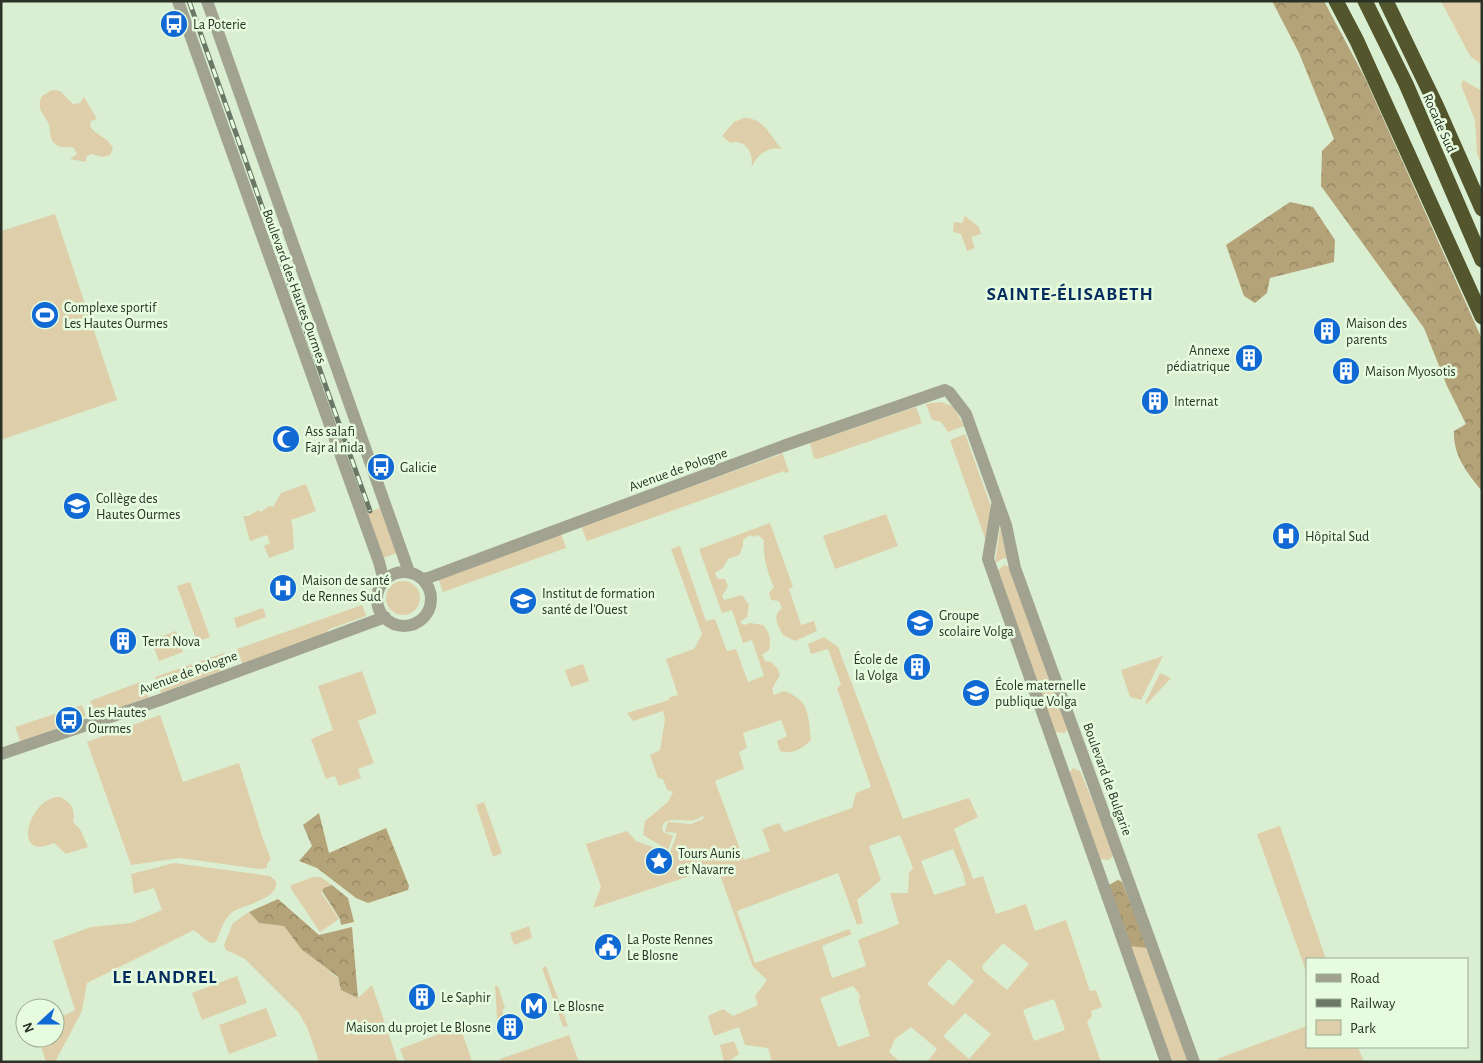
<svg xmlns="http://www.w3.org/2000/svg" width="1483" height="1063" font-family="'Alegreya Sans',sans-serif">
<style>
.green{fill:#decfaa;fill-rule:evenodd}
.forest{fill:url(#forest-crowns)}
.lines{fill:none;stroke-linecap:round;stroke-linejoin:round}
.minor{stroke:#a1a390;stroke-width:12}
.highway{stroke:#53562d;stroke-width:15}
.rail-casing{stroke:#6a7766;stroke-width:5}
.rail{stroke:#e7fcdf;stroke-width:3;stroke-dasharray:9;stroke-linecap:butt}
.labels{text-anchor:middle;stroke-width:5;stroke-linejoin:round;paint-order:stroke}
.poi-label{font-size:14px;fill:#2a3227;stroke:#e7fcdf;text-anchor:start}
.street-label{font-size:14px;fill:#2a3227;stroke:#e7fcdf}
.district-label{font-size:19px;font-weight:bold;letter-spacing:1px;fill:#042c5f;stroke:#e7fcdf}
</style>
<defs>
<pattern id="forest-crowns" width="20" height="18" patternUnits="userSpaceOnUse" patternTransform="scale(1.25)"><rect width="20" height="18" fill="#b4a378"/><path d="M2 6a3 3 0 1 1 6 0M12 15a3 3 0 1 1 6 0" fill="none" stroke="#938562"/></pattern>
</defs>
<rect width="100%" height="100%" fill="#daefd2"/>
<path class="green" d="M 1441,1 L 1482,1 L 1482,65 L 1470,56 Z
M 1463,80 L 1482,91 L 1482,166 L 1477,154 L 1475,120 L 1461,85 Z
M 52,90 L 60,91 L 73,104 L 80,103 L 84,97 L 97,119 L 91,121 L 90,126 C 96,136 110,138 113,149 L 110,155 L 103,157 L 91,154 L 86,157 L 86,162 L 70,159 L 77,154 L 74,148 C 68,146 61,149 55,144 C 49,139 51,132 49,125 C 45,114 35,109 42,96 Z
M 744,118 C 764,117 770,137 782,149 C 767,146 757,155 751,169 C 755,155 746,138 730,143 L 722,136 L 734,122 Z
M 55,214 L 117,400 L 1,440 L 1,231 Z
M 965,216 L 979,227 L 981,234 L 971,237 L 975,248 L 967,251 L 961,234 L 953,232 L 954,222 L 962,223 Z
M 940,402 L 953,406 L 964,426 L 948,432 L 941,422 L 932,420 L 926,404 Z
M 916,407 L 922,423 L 818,459 L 814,458 L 810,443 Z
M 965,434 L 994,515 L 986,541 L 950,440 Z
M 782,452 L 789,472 L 785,473 L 784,471 L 587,541 L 581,526 L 779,455 Z
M 306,484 L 316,511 L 291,520 C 294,530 293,538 294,549 L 269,558 L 264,546 L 270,543 L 267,535 L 250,541 L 243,516 L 248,516 L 259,510 L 260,512 L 270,506 L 273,507 L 281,493 Z
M 380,508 L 397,553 L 381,559 L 365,514 Z
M 886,514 L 898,546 L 835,569 L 823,536 Z
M 770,523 L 793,587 L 789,589 L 801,625 L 814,621 L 817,631 L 795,641 L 783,635 C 778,625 771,616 782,608 L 779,601 L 771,600 L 769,593 L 774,587 C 768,574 762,554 764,540 L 758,535 L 754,537 L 750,535 L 743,540 L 743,546 L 739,555 L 728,559 L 723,568 L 715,573 L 718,579 L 725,579 L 728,586 L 722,596 L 724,600 L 742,595 L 749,605 L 747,617 L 740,622 L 744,625 L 750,623 L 763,625 C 770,633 771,639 769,650 L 762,655 L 765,661 L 771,662 L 777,668 L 780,675 L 772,689 L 774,695 L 784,691 C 810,700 808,715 811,740 C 802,749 792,755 780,751 L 777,741 L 787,736 L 781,720 L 743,733 L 747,748 L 739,752 L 744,769 L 715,781 L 744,860 L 770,851 L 762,829 L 779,823 L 784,832 L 852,808 L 856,793 L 871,787 L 837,688 L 841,685 L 828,649 L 811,654 L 808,644 L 824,637 L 838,647 L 903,819 L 969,798 L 978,817 L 954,829 L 973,879 L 983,876 L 996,914 L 1026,904 L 1035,931 L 1066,920 L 1090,991 L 1096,990 L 1102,1007 L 1091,1011 L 1092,1016 L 1087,1022 L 1101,1062 L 927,1062 L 937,1049 L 911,1027 L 895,1039 L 889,1052 L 900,1062 L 772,1062 L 768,1048 L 745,1045 L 739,1027 L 714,1036 L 708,1016 L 723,1009 L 733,1016 L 758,1005 L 755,996 L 767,980 L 753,967 L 717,867 L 593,908 L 601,887 L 586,844 L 627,831 L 636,841 L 670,853 L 677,833 L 665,832 L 668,822 L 691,824 L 703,819 L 704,815 C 689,827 680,815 665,822 L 662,827 L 663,832 L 673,836 L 668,850 L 643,835 L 645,821 L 668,802 L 673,792 L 667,790 L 663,779 L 658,778 L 650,755 L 660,750 L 665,719 L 663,711 L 633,721 L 627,713 L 669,700 L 670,697 L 678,695 L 666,659 L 694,649 L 702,634 L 671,549 L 680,546 L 706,621 L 715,619 L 727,651 L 736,649 L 748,682 L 764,676 L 752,640 L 743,643 L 732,610 L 722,613 L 699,549 ZM 900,835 L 913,868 L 909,873 L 908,893 L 890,893 L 899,924 L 858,940 L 866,966 L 832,978 L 822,946 L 852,934 L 849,929 L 755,963 L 737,911 L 838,873 L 857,925 L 863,923 L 857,900 L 881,880 L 869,846 ZM 953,849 L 963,873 L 966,885 L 934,895 L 921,861 ZM 1003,943 L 1029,964 L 1007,990 L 983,970 L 982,966 ZM 949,959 L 974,981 L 953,1006 L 927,984 ZM 853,986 L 860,995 L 859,1002 L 870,1036 L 838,1047 L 820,998 ZM 1054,999 L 1065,1030 L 1034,1041 L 1023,1010 ZM 965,1013 L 991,1034 L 969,1059 L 943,1036 Z
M 1000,528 L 1008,559 L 1004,558 L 995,563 Z
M 561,533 L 566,548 L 443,592 L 438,578 Z
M 1004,565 L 1011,567 L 1068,729 L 1064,733 L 1055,732 L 998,570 Z
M386 598a17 17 0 1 1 34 0a17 17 0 1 1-34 0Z
M 190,582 L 210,637 L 197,642 L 177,586 Z
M 362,605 L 366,616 L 327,630 L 328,634 L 243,665 L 237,649 Z
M 263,608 L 266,617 L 237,628 L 234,618 Z
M 176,631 L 183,652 L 159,661 L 151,640 Z
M 224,653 L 229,663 L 226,669 L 161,693 L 155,677 Z
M 1163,656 L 1141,700 L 1130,697 L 1121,670 Z
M 583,664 L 589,681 L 571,687 L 565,670 Z
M 362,671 L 377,713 L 358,721 L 374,763 L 358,769 L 361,778 L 339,786 L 335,776 L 326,779 L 311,739 L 333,730 L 318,686 Z
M 1160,673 L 1171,678 L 1147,704 L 1145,703 Z
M 143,681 L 149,697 L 96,716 L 90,701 Z
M 82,705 L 86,716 L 21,743 L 15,727 Z
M 160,715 L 183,782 L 239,763 L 263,839 L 271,859 L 267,864 L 267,868 L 260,869 L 180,858 L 131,865 L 87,742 Z
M 1073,768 L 1080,771 L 1108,837 L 1113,856 L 1109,860 L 1100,859 L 1069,773 Z
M 60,797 C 71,802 76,810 73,822 L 80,829 L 88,847 L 66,854 L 54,843 C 9,863 30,795 60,797 Z
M 484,802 L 502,853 L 493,857 L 476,805 Z
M 1280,826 L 1326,959 L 1307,959 L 1307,974 L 1257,834 Z
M 174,863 L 270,876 L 276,881 C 279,899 246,904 234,911 C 224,917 220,933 216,942 L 210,943 L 194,930 L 87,983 L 82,1011 L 55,1062 L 46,1062 L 39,1040 L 55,1038 L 57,1031 L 55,1020 L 75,1010 L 53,941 L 91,927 L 131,923 L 162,910 L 154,888 L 134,894 L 131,874 Z
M 313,877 L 321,877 L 332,885 L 324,888 L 321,892 L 339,919 L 320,932 L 291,889 L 291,885 Z
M 1118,880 L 1122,882 L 1190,1062 L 1171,1062 L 1109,885 Z
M 249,912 L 259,923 L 284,926 L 301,949 L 338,978 L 341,990 L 358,998 L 372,985 L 398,1062 L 319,1062 L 308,1029 L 299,1013 L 245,959 L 226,950 L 224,945 L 233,923 Z
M 529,926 L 532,938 L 514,945 L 510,933 Z
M 546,966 L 568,1026 L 563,1027 L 542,968 Z
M 237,976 L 247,1003 L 202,1020 L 192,993 Z
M 495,986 L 498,986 L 505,1008 L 502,1010 L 507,1022 L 504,1023 L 507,1030 L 498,1033 Z
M 266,1008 L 277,1036 L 229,1054 L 219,1025 Z
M 460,1026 L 472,1061 L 405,1062 L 400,1049 Z
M 1307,1026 L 1307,1047 L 1358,1047 L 1364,1062 L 1218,1062 L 1217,1059 Z
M 569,1035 L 579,1062 L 500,1062 L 500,1059 Z
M 734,1041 L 739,1054 L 728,1062 L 724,1062 L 720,1045 Z"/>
<path class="forest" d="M 1272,1 L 1324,1 L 1365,78 L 1482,339 L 1482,491 C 1467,473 1453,455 1454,431 L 1466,424 L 1447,386 L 1424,328 L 1321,186 L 1322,151 L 1334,139 L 1299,53 Z
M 1290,202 L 1313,207 L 1335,240 L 1334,262 L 1270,278 L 1267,293 L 1255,303 L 1244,296 L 1226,245 Z
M 319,813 L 329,853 L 386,828 L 409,886 L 408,890 L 368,903 L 356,898 L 317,868 L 299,861 L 312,846 L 303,825 Z
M 1118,880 L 1122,882 L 1148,948 L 1129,946 L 1109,885 Z
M 332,885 L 348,898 L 354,922 L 341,925 L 340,919 L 322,891 L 324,888 Z
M 278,899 L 319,935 L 352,927 L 358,998 L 341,990 L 338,977 L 301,949 L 284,926 L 259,923 L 249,912 Z"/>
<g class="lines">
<path class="minor" d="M 178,1 L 379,562 L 384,581
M 207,1 L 409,572
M 997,505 L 988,559 L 1166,1062
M377 599a27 27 0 1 1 54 0a27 27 0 1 1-54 0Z
M 422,579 L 428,578 L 783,446 L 945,390 L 949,392 L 966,414 L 971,428 L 1006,525 L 1015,568 L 1194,1062
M 1,754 L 160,700 L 385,617"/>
<path class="highway" d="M 1336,1 L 1357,41 L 1482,317
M 1365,1 L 1406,84 L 1482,260
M 1386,1 L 1437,107 L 1482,209"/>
<defs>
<path id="rail" d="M 189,1 L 370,511"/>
</defs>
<use href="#rail" class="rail-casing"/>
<use href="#rail" class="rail"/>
</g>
<defs>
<symbol id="bus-disc" viewBox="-11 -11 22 22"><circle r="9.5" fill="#1169d3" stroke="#e7fcdf"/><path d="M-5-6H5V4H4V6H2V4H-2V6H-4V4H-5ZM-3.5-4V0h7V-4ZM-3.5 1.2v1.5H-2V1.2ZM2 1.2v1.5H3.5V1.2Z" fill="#fff"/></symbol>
<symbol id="stadium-disc" viewBox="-11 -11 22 22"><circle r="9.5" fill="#1169d3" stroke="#e7fcdf"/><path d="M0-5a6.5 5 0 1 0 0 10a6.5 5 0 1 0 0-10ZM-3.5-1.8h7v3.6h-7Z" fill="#fff"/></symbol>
<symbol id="building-disc" viewBox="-11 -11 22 22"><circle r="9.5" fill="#1169d3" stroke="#e7fcdf"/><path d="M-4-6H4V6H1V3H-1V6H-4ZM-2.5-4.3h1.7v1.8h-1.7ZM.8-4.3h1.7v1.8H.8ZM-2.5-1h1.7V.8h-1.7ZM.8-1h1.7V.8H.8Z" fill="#fff"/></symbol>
<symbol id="mosque-disc" viewBox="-11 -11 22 22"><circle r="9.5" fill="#1169d3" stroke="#e7fcdf"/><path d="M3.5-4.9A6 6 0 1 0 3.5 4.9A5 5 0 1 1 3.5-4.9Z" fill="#fff"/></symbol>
<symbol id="school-disc" viewBox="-11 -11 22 22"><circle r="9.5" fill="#1169d3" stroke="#e7fcdf"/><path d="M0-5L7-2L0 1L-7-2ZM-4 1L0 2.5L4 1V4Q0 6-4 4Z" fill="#fff"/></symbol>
<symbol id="hospital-disc" viewBox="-11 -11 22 22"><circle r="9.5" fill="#1169d3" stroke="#e7fcdf"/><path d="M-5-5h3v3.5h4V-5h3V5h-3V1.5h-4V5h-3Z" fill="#fff"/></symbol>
<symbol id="university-disc" viewBox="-11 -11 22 22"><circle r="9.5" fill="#1169d3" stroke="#e7fcdf"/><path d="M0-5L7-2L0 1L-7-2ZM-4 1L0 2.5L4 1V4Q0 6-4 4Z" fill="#fff"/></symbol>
<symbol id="sight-disc" viewBox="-11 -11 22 22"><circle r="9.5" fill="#1169d3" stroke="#e7fcdf"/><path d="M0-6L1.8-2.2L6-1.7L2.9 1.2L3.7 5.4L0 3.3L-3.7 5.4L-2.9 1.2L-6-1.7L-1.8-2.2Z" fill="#fff"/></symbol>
<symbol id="civic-disc" viewBox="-11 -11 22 22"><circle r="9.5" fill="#1169d3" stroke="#e7fcdf"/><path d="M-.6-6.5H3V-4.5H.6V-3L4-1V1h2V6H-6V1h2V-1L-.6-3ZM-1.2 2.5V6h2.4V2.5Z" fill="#fff"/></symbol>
<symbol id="metro-disc" viewBox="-11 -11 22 22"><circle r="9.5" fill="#1169d3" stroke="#e7fcdf"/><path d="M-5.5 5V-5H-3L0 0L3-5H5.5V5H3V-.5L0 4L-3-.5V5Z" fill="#fff"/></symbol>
</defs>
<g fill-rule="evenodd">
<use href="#bus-disc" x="158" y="8" width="32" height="32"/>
<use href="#stadium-disc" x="29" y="299" width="32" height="32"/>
<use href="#building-disc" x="1311" y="315" width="32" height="32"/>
<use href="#building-disc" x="1233" y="342" width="32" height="32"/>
<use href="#building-disc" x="1330" y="355" width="32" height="32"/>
<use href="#building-disc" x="1139" y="385" width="32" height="32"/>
<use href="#mosque-disc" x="270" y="423" width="32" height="32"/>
<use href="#bus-disc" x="365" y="451" width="32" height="32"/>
<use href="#school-disc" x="61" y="490" width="32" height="32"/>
<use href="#hospital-disc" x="1270" y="520" width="32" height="32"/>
<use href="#hospital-disc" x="267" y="572" width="32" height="32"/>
<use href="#university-disc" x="507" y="585" width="32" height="32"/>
<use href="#school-disc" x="904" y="607" width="32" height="32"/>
<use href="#building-disc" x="107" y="625" width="32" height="32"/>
<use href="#building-disc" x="901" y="651" width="32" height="32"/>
<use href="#school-disc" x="960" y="677" width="32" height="32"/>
<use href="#bus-disc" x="53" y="704" width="32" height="32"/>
<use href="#sight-disc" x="643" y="845" width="32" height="32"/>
<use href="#civic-disc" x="592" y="931" width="32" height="32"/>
<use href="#building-disc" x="406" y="981" width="32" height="32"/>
<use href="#metro-disc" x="518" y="990" width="32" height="32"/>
<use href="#building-disc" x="494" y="1011" width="32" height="32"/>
</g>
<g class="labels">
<g class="poi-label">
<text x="193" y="29">La Poterie</text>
<text x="64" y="312">Complexe sportif<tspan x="64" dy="16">Les Hautes Ourmes</tspan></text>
<text x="1346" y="328">Maison des<tspan x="1346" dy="16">parents</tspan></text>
<text x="1230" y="355" text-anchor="end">Annexe<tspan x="1230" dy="16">pédiatrique</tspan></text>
<text x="1365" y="376">Maison Myosotis</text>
<text x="1174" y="406">Internat</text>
<text x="305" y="436">Ass salafi<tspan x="305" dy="16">Fajr al nida</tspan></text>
<text x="400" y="472">Galicie</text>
<text x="96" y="503">Collège des<tspan x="96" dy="16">Hautes Ourmes</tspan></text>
<text x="1305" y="541">Hôpital Sud</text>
<text x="302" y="585">Maison de santé<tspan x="302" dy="16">de Rennes Sud</tspan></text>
<text x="542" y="598">Institut de formation<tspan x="542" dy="16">santé de l'Ouest</tspan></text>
<text x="939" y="620">Groupe<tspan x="939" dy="16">scolaire Volga</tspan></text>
<text x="142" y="646">Terra Nova</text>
<text x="898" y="664" text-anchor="end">École de<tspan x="898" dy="16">la Volga</tspan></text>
<text x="995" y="690">École maternelle<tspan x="995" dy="16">publique Volga</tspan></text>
<text x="88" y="717">Les Hautes<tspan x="88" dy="16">Ourmes</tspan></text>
<text x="678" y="858">Tours Aunis<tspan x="678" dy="16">et Navarre</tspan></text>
<text x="627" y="944">La Poste Rennes<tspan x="627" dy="16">Le Blosne</tspan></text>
<text x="441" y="1002">Le Saphir</text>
<text x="553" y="1011">Le Blosne</text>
<text x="491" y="1032" text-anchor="end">Maison du projet Le Blosne</text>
</g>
<g class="street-label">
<text transform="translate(1440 123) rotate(66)" y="5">Rocade Sud</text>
<text transform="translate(295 286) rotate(70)" y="5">Boulevard des Hautes Ourmes</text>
<text transform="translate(678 469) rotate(-20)" y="5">Avenue de Pologne</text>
<text transform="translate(188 672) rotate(-20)" y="5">Avenue de Pologne</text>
<text transform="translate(1108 779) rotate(70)" y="5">Boulevard de Bulgarie</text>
</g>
<g class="district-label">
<text x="1070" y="300">SAINTE-ÉLISABETH</text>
<text x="165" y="983">LE LANDREL</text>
</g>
</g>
<rect width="1483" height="1063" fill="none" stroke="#2a3227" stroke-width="5"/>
<rect x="1306" y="958" width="162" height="90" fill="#e7fcdf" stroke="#9bab95"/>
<rect x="1316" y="974" width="25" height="8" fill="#a1a390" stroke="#9bab95"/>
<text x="1350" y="983" font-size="15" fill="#2a3227">Road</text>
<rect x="1316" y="999" width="25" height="8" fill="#6a7766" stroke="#9bab95"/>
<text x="1350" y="1008" font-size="15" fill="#2a3227">Railway</text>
<rect x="1316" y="1020" width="25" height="15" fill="#decfaa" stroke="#9bab95"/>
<text x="1350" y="1033" font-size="15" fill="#2a3227">Park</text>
<g transform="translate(40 1023) rotate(249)"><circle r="24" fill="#e7fcdf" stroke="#9bab95"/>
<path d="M0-4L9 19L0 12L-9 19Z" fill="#1169d3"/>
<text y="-8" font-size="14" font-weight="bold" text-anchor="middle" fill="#2a3227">N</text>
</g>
</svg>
